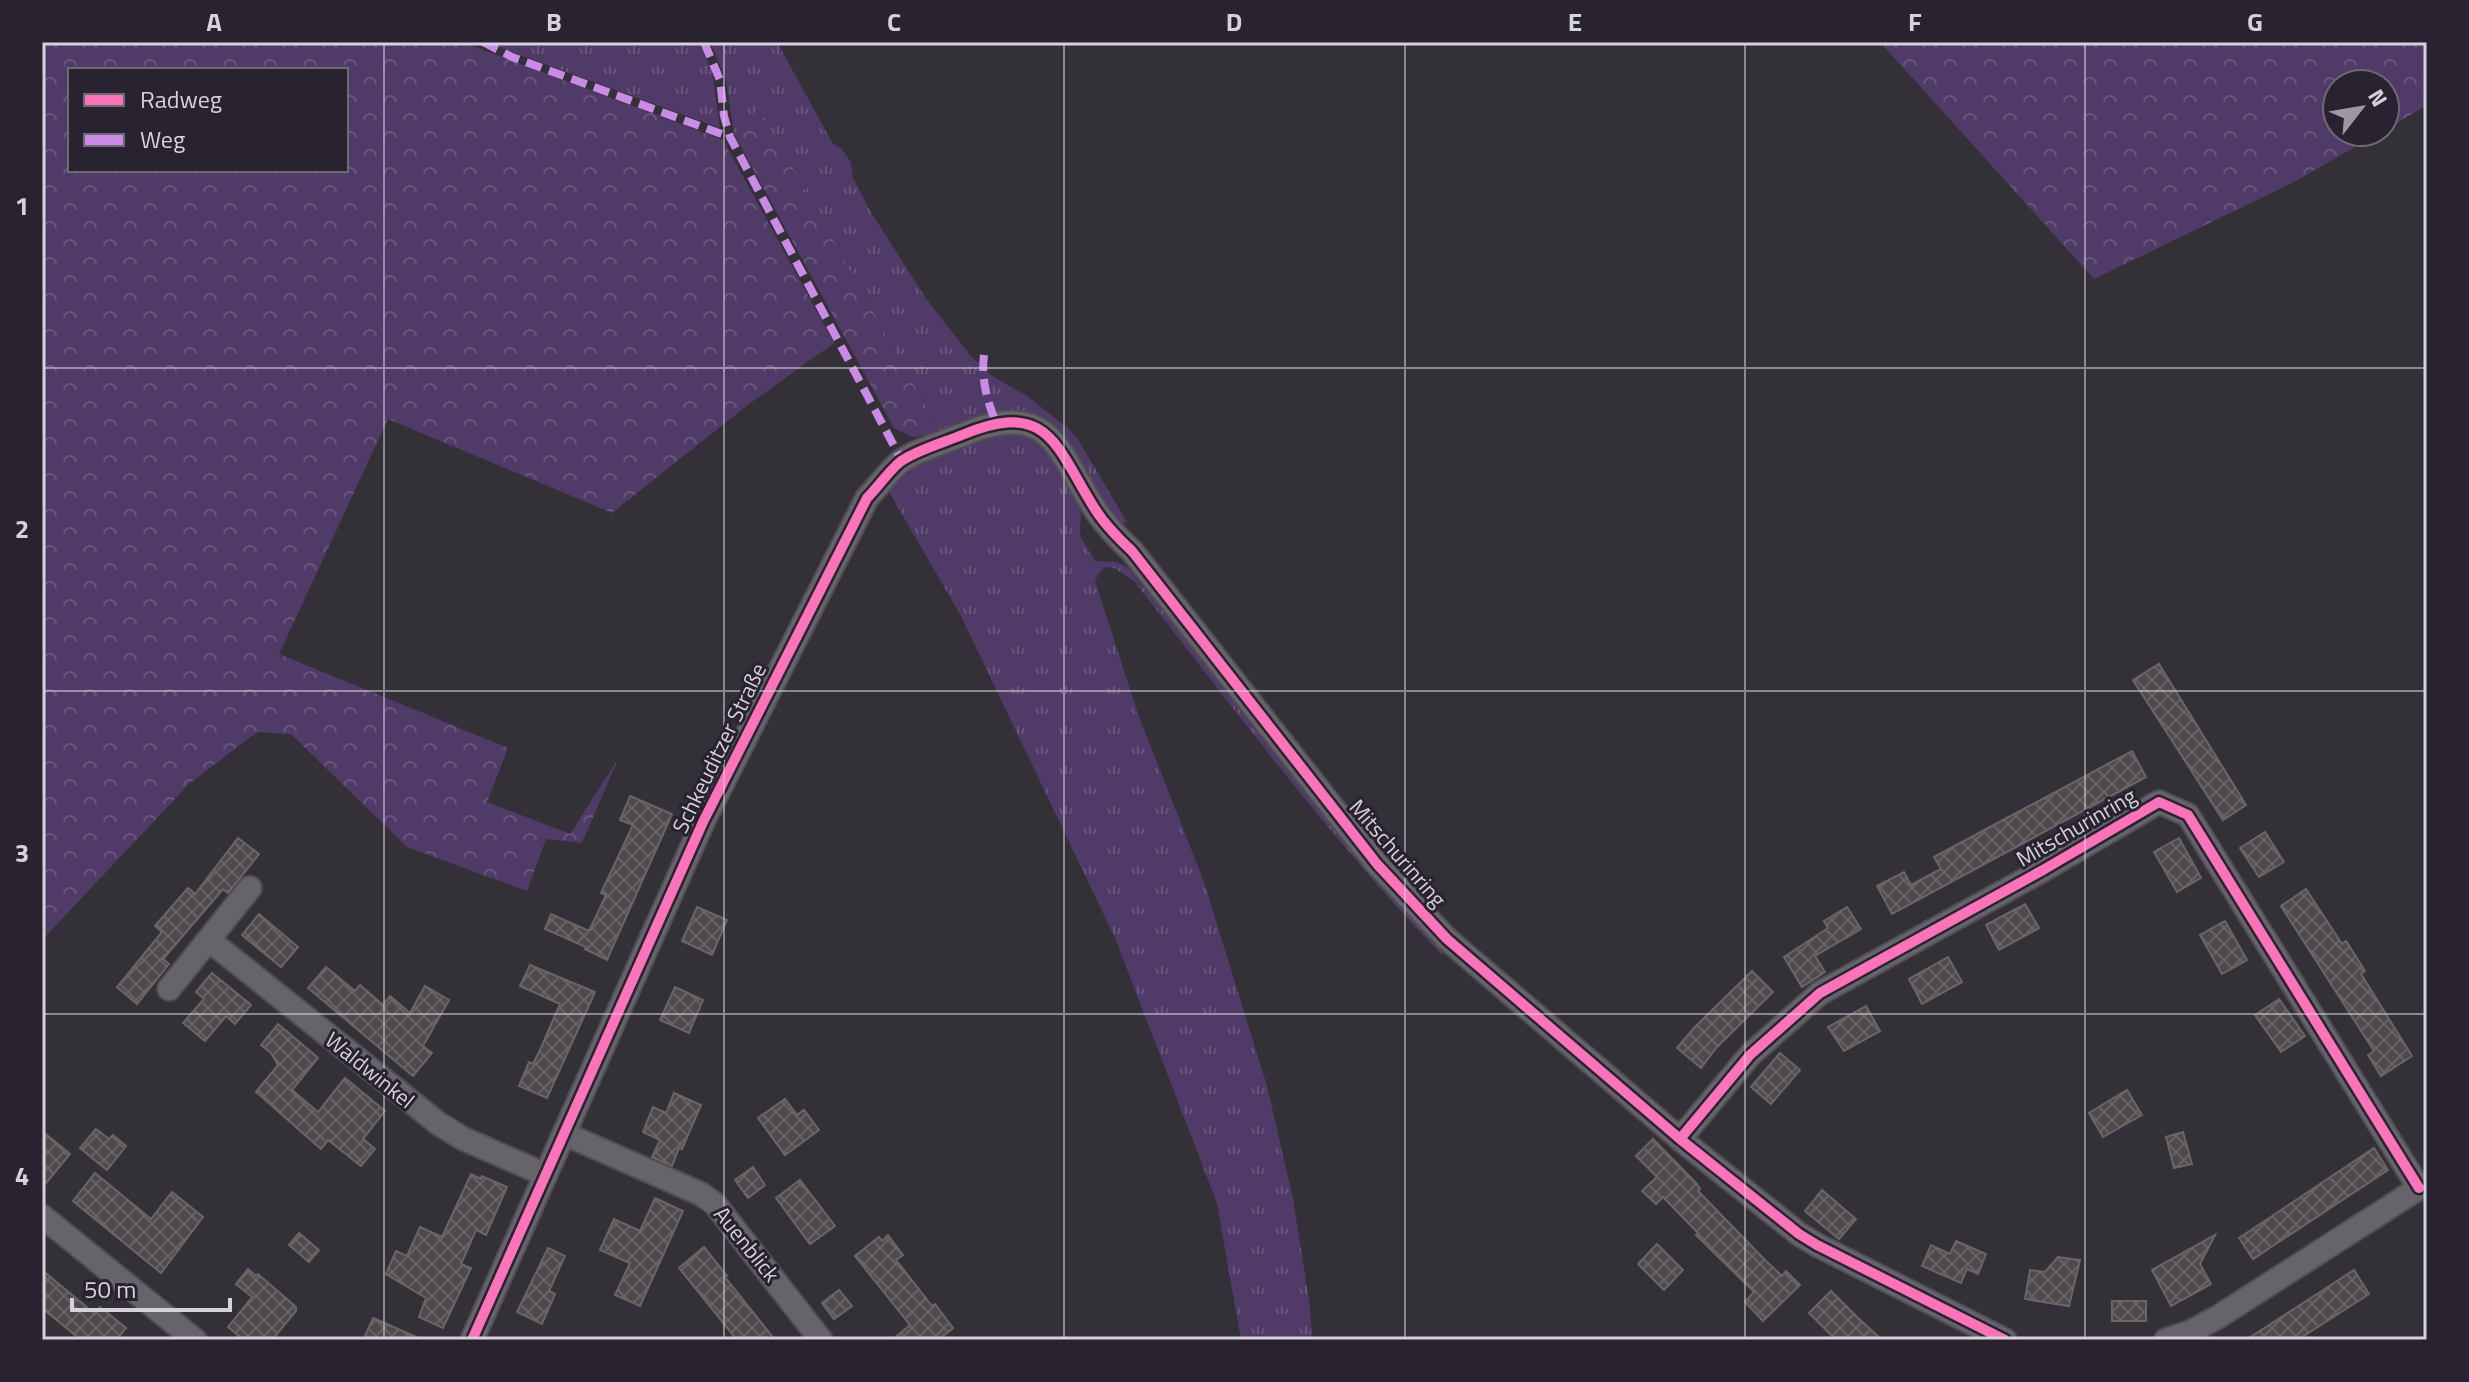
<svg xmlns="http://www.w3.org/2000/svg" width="2469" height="1382" font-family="'Titillium Web',sans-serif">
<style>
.grass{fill:url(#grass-tufts)}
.forest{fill:url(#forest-crowns);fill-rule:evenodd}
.building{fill:url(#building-cross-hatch);stroke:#6a6667;stroke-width:2}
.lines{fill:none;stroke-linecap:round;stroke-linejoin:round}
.street-casing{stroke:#504d54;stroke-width:26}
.street{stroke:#66646a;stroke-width:22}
.quiet{stroke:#ca8be6;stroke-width:8;stroke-dasharray:16 8;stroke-linecap:butt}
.cycleway-casing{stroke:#292331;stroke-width:15}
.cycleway{stroke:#fb73b8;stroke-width:10}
.grid{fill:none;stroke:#d5d2db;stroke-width:2;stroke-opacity:0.55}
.labels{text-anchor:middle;stroke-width:6;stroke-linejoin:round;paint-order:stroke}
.street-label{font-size:22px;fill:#d5d2db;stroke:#292331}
.neatline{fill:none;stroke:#d5d2db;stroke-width:3}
.grid-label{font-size:26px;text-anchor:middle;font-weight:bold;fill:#d5d2db}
</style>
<defs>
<pattern id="grass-tufts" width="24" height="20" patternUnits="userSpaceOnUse" patternTransform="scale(2)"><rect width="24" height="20" fill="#503b68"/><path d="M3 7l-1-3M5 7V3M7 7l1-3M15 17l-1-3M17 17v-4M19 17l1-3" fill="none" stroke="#68567d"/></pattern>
<pattern id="forest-crowns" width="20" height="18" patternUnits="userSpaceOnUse" patternTransform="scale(2)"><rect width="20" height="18" fill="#503b68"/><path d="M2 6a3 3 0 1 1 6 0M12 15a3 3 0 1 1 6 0" fill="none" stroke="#68567d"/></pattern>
<pattern id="building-cross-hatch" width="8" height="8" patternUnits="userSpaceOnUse" patternTransform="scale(2)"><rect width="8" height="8" fill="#4e4a4c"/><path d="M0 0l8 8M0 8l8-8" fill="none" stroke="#676365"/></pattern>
</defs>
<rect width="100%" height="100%" fill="#343038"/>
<path class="grass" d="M 485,42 L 700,42 L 712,71 L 720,128 Z
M 710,42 L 777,42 L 833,144 L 841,148 L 851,162 L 853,178 L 869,209 L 927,300 L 971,356 L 992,376 L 1027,396 L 1068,428 L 1079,441 L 1124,517 L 1126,522 L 1119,527 L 1049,429 L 941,433 L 759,109 L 734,134 L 726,80 Z
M 1008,431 L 1042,439 L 1081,501 L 1080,536 L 1095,561 L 1117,562 L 1128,568 L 1367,863 L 1443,946 L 1442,955 C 1330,839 1234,708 1134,581 L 1114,568 L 1105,567 L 1099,573 L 1095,581 L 1138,714 L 1204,882 L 1267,1086 L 1293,1199 L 1310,1306 L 1312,1340 L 1241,1340 L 1217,1203 L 1115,938 L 961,616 L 888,490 L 923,460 Z"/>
<path class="forest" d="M 42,42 L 462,42 L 723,140 L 834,343 L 749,404 L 612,513 L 388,419 L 279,654 L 508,748 L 487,802 L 570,834 L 618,759 L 582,843 L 546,839 L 527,891 L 407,847 L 291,734 L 257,732 L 189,784 L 42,940 ZM 70,70 L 346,70 L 346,170 L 70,170 Z
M 1880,42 L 2427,42 L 2427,105 L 2385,130 L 2385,84 L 2337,84 L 2337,132 L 2381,132 L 2294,182 L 2094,279 Z
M 759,108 L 941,433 L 912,437 L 894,428 L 734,134 Z"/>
<path class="building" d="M 2159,664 L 2246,805 L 2223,820 L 2133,680 Z
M 2132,751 L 2146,777 L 1892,914 L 1877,886 L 1904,872 L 1911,885 L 1941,869 L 1934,857 Z
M 630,796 L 672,814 L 607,960 L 585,949 L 586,947 L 545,929 L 551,914 L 589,931 L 606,895 L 601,893 L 633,825 L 620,820 Z
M 2265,832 L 2284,862 L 2259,877 L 2240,848 Z
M 238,838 L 259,854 L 228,893 L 223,889 L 163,959 L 169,964 L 137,1004 L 117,987 L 162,932 L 155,926 L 188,888 L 195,894 Z
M 2179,838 L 2201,878 L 2177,892 L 2154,852 Z
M 2306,889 L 2342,944 L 2346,941 L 2365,971 L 2361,974 L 2412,1056 L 2381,1076 L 2368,1055 L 2374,1051 L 2281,906 Z
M 2025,904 L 2039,928 L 1999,950 L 1986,925 Z
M 697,907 L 727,920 L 712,955 L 682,941 Z
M 1847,907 L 1861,929 L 1815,956 L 1825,972 L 1802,987 L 1784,957 L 1828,928 L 1824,921 Z
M 259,914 L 298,947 L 281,967 L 242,935 Z
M 2225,921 L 2247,960 L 2222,974 L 2200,935 Z
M 1948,957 L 1962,982 L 1922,1004 L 1909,979 Z
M 530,965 L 595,992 L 547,1098 L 519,1086 L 529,1062 L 533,1064 L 540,1050 L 560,1004 L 520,986 Z
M 326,967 L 355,991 L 360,985 L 383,1005 L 390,996 L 410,1013 L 425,986 L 449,1000 L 423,1046 L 432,1053 L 413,1076 L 308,988 Z
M 1752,971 L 1773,992 L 1717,1047 L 1701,1068 L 1677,1048 L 1694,1028 Z
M 212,973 L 251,1005 L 235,1024 L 226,1016 L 205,1041 L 183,1023 L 204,999 L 196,992 Z
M 675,987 L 703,1000 L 689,1033 L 660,1020 Z
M 2279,999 L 2305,1036 L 2281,1052 L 2255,1015 Z
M 1866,1006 L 1880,1031 L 1844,1051 L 1828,1027 Z
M 278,1024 L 318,1058 L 292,1090 L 318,1112 L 345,1078 L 385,1111 L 363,1139 L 375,1149 L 361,1166 L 328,1140 L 321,1149 L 256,1092 L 278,1065 L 271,1053 L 261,1045 Z
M 1780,1053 L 1800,1070 L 1771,1104 L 1751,1087 Z
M 2127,1090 L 2142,1115 L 2103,1137 L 2089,1113 Z
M 674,1093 L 701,1105 L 682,1149 L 679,1148 L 672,1166 L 652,1157 L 660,1140 L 643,1132 L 653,1107 L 666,1113 Z
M 785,1099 L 797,1115 L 804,1110 L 819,1130 L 785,1155 L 758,1118 Z
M 96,1129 L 109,1139 L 113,1135 L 126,1146 L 107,1170 L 80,1148 Z
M 42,1131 L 70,1154 L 42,1188 Z
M 2183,1132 L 2192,1164 L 2174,1168 L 2166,1137 Z
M 1653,1139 L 1696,1183 L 1700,1189 L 1698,1191 L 1766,1261 L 1782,1276 L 1786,1271 L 1800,1285 L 1763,1321 L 1745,1302 L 1754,1292 L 1696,1235 L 1698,1233 L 1663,1197 L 1656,1204 L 1642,1191 L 1657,1177 L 1636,1156 Z
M 2374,1148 L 2388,1170 L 2253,1259 L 2239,1238 Z
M 753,1167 L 765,1185 L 748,1198 L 735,1180 Z
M 95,1173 L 151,1219 L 172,1192 L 203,1217 L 161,1273 L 73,1201 Z
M 471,1174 L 481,1179 L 482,1176 L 507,1187 L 486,1235 L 476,1230 L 461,1264 L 471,1268 L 443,1328 L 419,1317 L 426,1298 L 386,1274 L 396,1251 L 407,1256 L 420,1227 L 442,1237 Z
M 800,1180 L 835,1226 L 810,1244 L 776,1198 Z
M 1822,1190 L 1856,1219 L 1839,1239 L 1805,1211 Z
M 655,1198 L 683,1211 L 640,1306 L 615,1295 L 630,1263 L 600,1250 L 614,1219 L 640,1231 Z
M 299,1233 L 319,1250 L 309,1262 L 289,1245 Z
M 888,1235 L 903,1255 L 896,1260 L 932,1306 L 935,1304 L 953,1328 L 938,1340 L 892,1340 L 910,1325 L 855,1256 L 879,1237 L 882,1241 Z
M 2215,1235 L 2200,1264 L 2211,1284 L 2171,1306 L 2152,1270 Z
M 1956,1241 L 1986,1254 L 1978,1274 L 1967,1269 L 1961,1283 L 1922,1266 L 1931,1245 L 1950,1254 Z
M 1657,1244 L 1683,1270 L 1664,1290 L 1638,1264 Z
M 704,1247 L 727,1276 L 725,1277 L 775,1340 L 737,1340 L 679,1268 Z
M 548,1248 L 565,1256 L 549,1291 L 555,1294 L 542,1324 L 517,1312 Z
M 2058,1257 L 2080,1260 L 2069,1306 L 2025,1299 L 2030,1270 L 2045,1272 Z
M 248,1269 L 256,1276 L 258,1274 L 296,1307 L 296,1311 L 272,1340 L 244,1340 L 228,1327 L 252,1297 L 236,1284 Z
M 42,1270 L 95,1314 L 100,1307 L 126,1328 L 116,1340 L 81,1340 L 42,1308 Z
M 2354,1270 L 2369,1294 L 2321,1325 L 2297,1340 L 2246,1340 Z
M 839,1290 L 852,1306 L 834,1319 L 822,1303 Z
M 1831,1291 L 1856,1316 L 1882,1340 L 1836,1340 L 1809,1313 Z
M 2112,1301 L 2146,1301 L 2146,1321 L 2112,1321 Z
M 373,1318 L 423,1340 L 375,1340 L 365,1336 Z"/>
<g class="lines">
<defs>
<path id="street" d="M 209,940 L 439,1124 L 464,1139 L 546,1175
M 169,989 L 250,888
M 565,1134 L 701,1194 L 715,1204 L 821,1340
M 1680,1139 L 1750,1055 L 1820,993 L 2043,870 L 2159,802 L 2188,815 L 2419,1188
M 42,1216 L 195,1340
M 472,1340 L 703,822 L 867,498 C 878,487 888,472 900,462 C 914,451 945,442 962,435 C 1050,398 1056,448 1095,509 C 1105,525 1118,538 1132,551 L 1377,864 L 1447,939 L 1680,1139 L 1799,1234 L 1817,1245 L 2005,1340
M 2166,1340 L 2190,1332 L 2218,1317 L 2427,1183"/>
</defs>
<use href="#street" class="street-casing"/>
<use href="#street" class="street"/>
<path class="quiet" d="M 483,42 L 512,57 L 730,137
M 704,42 L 720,80 L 724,116 L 730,137 L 902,461
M 984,355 C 981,380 987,400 996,423"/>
<defs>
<path id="cycleway" d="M 1680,1139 L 1750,1055 L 1820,993 L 2043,870 L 2159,802 L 2188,815 L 2419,1188
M 472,1340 L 703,822 L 867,498 C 878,487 888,472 900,462 C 914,451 945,442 962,435 C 1050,398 1056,448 1095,509 C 1105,525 1118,538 1132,551 L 1377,864 L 1447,939 L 1680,1139 L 1799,1234 L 1817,1245 L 2005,1340"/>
</defs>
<use href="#cycleway" class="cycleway-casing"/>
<use href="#cycleway" class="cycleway"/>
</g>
<path class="grid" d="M 384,42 L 384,1340M 724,42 L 724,1340M 1064,42 L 1064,1340M 1405,42 L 1405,1340M 1745,42 L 1745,1340M 2085,42 L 2085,1340M 42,368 L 2427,368M 42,691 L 2427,691M 42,1014 L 2427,1014"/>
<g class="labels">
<g class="street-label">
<text transform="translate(719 748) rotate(-64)" y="8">Schkeuditzer Straße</text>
<text transform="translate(2076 827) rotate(-30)" y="8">Mitschurinring</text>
<text transform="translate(1398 853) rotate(49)" y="8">Mitschurinring</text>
<text transform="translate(370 1070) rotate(39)" y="8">Waldwinkel</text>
<text transform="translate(747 1244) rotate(51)" y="8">Auenblick</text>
</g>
</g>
<rect width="2469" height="1382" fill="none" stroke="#292331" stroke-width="88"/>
<rect x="68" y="68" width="280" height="104" fill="#292331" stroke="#6e6975" stroke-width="2"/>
<rect x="84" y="94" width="40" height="12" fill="#fb73b8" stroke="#6e6975" stroke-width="2"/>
<text x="140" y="108" font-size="24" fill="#d5d2db">Radweg</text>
<rect x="84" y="134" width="40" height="12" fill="#ca8be6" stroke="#6e6975" stroke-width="2"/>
<text x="140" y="148" font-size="24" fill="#d5d2db">Weg</text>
<g transform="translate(2361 108) rotate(59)"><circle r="38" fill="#292331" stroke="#6e6975" stroke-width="2"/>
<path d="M0-6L14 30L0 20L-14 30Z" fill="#9d99a2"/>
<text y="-12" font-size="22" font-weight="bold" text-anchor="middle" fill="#d5d2db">N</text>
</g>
<path d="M72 1298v12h158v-12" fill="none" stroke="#d5d2db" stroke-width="4"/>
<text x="84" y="1298" font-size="24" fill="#d5d2db" stroke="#292331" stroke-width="6" paint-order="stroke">50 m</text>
<rect x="44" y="44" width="2381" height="1294" class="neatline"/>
<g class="grid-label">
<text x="214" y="31">A</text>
<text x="554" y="31">B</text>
<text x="894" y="31">C</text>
<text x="1234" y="31">D</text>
<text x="1575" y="31">E</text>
<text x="1915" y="31">F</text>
<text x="2255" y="31">G</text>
<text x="22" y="215">1</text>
<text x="22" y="538">2</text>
<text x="22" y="862">3</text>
<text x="22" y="1185">4</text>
</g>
</svg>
